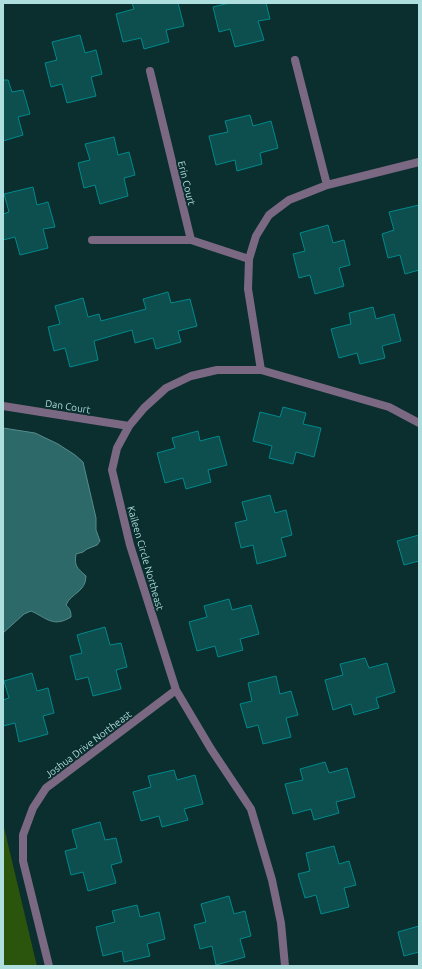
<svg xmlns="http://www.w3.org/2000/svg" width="422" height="969" font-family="Ubuntu,sans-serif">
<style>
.green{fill:#2b540c}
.water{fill:#2e6969;stroke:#558c8c}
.building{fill:#0d4e4e;stroke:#008a8b}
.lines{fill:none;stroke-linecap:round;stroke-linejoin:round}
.minor{stroke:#7b6983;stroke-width:8}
.labels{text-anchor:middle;stroke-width:4;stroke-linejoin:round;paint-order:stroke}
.street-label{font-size:10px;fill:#afdede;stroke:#0b2e2f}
</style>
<rect width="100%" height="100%" fill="#0b2e2f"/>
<path class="green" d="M 3,823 L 35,958 L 37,966 L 3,966 Z"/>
<path class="water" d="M 3,428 L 35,433 L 58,444 L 75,455 L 83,462 L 96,518 L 96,530 L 100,541 L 97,545 L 87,549 L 83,552 L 76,554 C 74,566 77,568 86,576 C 86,592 71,593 66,605 C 70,609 71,611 71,617 C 53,628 47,618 31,611 L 24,614 L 3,633 Z"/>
<path class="building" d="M 132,3 L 178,3 L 184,26 L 166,30 L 169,42 L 144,49 L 141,38 L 123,42 L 116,14 L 134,9 Z
M 229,3 L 266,3 L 270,19 L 258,21 L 264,40 L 235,47 L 230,29 L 219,32 L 213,7 Z
M 80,35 L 85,53 L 96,50 L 102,74 L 91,77 L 96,96 L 67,103 L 62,84 L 51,87 L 45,63 L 57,60 L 52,42 Z
M 3,80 L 8,80 L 12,92 L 23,90 L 30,114 L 18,117 L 23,135 L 3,141 Z
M 250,115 L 253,126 L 271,121 L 278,148 L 260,153 L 262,164 L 237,171 L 235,160 L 216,165 L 209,136 L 228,132 L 225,121 Z
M 114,137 L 118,155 L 129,152 L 135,175 L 124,178 L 128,196 L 100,204 L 95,185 L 84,188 L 78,163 L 90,160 L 85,144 Z
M 33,187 L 37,205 L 48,202 L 55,227 L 43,229 L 48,248 L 20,255 L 15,237 L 3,240 L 3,214 L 9,212 L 4,194 Z
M 419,205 L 419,270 L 405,274 L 400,255 L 388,258 L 382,234 L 394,230 L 389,212 Z
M 328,225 L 333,243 L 344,240 L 350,265 L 339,268 L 344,286 L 315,294 L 310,275 L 299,278 L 293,254 L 305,251 L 300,233 Z
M 168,292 L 171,303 L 190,299 L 197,326 L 178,331 L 181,342 L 156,349 L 153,338 L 135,343 L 132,330 L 94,341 L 98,360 L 70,367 L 65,348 L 54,351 L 48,327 L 60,324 L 55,306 L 83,298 L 88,317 L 99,314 L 101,321 L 146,309 L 143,299 Z
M 373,307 L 376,319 L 394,314 L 401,341 L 382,346 L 385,358 L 360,364 L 357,353 L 339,358 L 331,329 L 351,324 L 349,313 Z
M 283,407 L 306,413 L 303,424 L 321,428 L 314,457 L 296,452 L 293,464 L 269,458 L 272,446 L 253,441 L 260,412 L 280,417 Z
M 198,431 L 200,441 L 219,436 L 227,465 L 208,470 L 211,482 L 186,489 L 183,478 L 165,483 L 157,453 L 175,448 L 172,438 Z
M 270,495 L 275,513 L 286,510 L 292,535 L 281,538 L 286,556 L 257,564 L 253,545 L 241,548 L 235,523 L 247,520 L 242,502 Z
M 419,535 L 419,561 L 404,565 L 397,541 Z
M 229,599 L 232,610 L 251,605 L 259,634 L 240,639 L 243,650 L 218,657 L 215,646 L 197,651 L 189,622 L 207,617 L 204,606 Z
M 105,627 L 110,645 L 121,643 L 127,667 L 116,670 L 121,689 L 93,696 L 88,677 L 76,680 L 70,656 L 82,653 L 77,635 Z
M 365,658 L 369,668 L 387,663 L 395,692 L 376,698 L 379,708 L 354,715 L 351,704 L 333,710 L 325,680 L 343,675 L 340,664 Z
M 32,673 L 37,691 L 48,688 L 54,713 L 43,716 L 48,734 L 19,742 L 15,723 L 3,726 L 3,700 L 9,698 L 4,681 Z
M 276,676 L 280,694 L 291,691 L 298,715 L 286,718 L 291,737 L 263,744 L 258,725 L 247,728 L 240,704 L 252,701 L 248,683 Z
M 325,762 L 329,773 L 347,768 L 355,797 L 336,802 L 339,813 L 314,820 L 311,809 L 293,814 L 285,784 L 303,780 L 300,769 Z
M 174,770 L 177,780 L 195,775 L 203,804 L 184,809 L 188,820 L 162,827 L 159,816 L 141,821 L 133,792 L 151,787 L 148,776 Z
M 100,822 L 105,840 L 116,838 L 122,862 L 111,865 L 116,883 L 88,891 L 83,872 L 71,875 L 65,851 L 77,848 L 72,830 Z
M 334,846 L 339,864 L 349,861 L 356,885 L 344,888 L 349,907 L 321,914 L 316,895 L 305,898 L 298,874 L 310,871 L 306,853 Z
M 229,896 L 234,914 L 245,911 L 251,936 L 240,939 L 245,957 L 216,965 L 212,946 L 200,949 L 194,925 L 206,922 L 201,904 Z
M 137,905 L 140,917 L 159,912 L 165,939 L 147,944 L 150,956 L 124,962 L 122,951 L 103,956 L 96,927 L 115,922 L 112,911 Z
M 419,926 L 419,952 L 404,956 L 398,932 Z"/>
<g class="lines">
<path class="minor" d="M 295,60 L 327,185
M 150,71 L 191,240 L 249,259
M 92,240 L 191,240
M 261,370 L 248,289 L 249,259 L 256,236 L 269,215 L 289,200 L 327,185 L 419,162
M 3,406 L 129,426
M 49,966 L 23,861 L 23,835 L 33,808 L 46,788 L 176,690
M 285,966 L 281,923 L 272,880 L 251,809 L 211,749 L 176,690 L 130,545 L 112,470 L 117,448 L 129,426 L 144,408 L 166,388 L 191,376 L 217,370 L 261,370 L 389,407 L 419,423"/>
</g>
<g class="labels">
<g class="street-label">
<text transform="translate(187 183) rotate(76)" y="4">Erin Court</text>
<text transform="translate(68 406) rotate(9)" y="4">Dan Court</text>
<text transform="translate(146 558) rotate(74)" y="4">Kaileen Circle Northeast</text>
<text transform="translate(88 744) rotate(-37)" y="4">Joshua Drive Northeast</text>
</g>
</g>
<rect width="422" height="969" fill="none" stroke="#afdede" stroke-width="8"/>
</svg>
